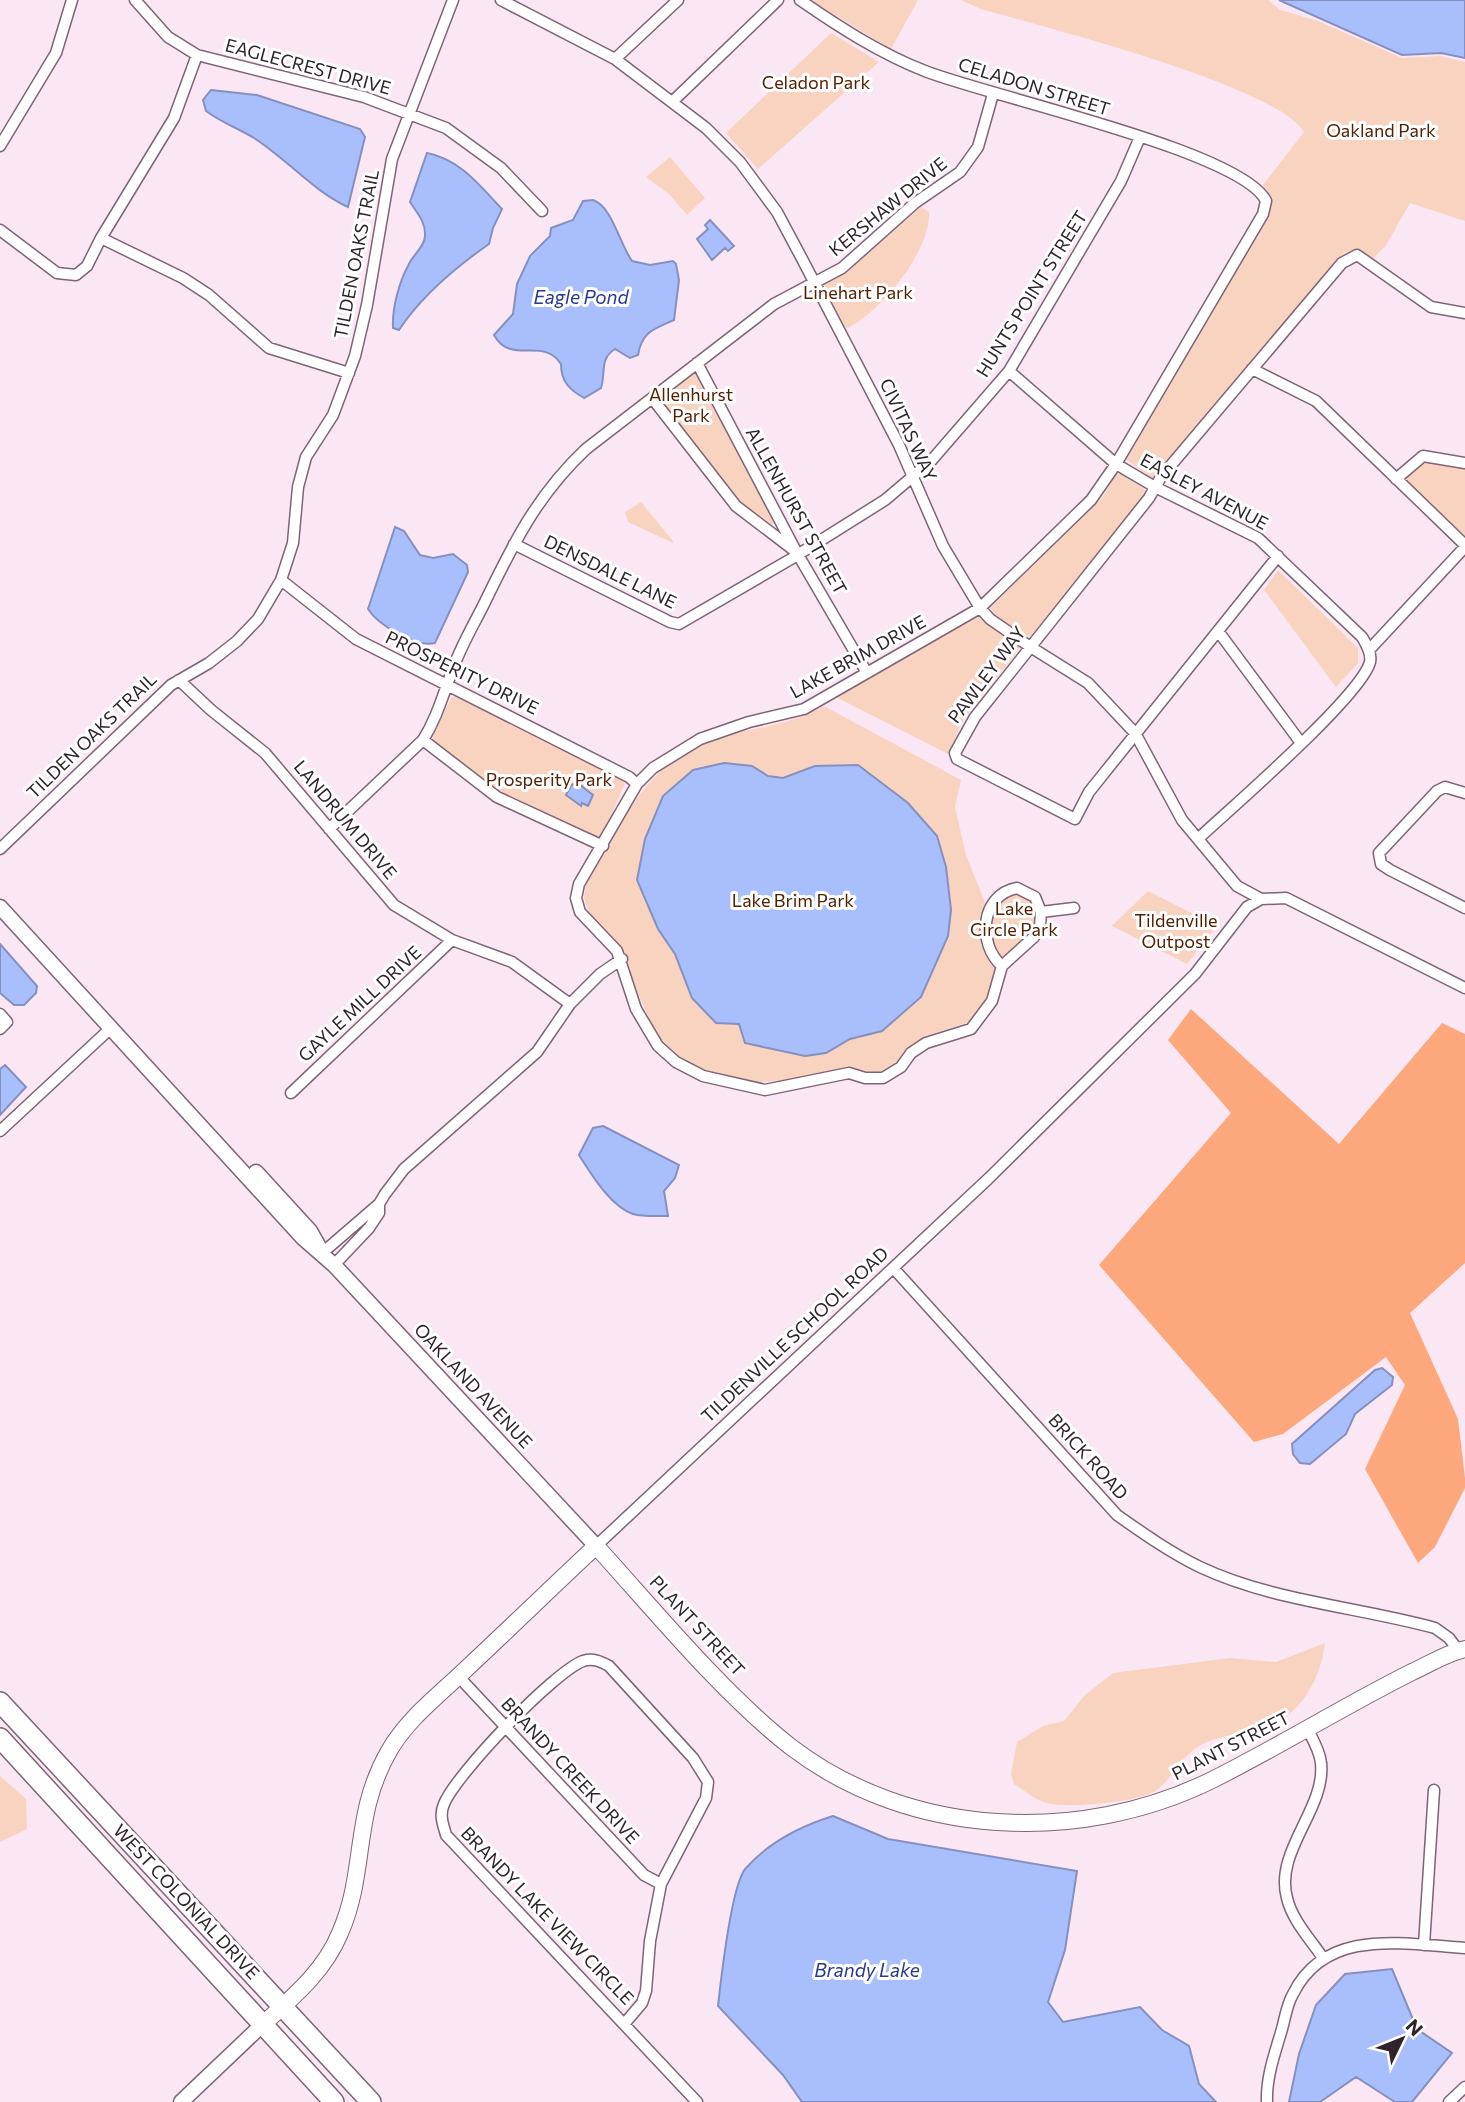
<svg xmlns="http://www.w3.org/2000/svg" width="1465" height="2102" font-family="Commissioner,sans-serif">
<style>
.green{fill:#f8d3c0}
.forest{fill:#fca87c}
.water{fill:#a9bffd;stroke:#8590be;stroke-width:2}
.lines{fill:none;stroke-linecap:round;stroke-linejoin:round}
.street-casing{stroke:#7f6376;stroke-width:13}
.secondary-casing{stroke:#7f6376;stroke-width:17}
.primary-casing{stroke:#7f6376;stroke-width:18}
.highway-casing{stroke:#7f6376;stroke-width:22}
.street{stroke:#fff;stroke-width:10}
.secondary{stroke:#fff;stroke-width:14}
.primary{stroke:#fff;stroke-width:16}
.highway{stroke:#fff;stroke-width:19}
.labels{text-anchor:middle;stroke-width:6;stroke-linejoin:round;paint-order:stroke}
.street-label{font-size:18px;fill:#30242c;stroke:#fff}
.park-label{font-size:18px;fill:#532000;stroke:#fff}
.water-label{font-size:19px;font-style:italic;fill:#273990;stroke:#fff}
</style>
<rect width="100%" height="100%" fill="#fbe7f4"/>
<path class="green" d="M 810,0 L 918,0 L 891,49 Z
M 961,0 L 1268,0 L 1280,10 L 1318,21 L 1402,58 L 1440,56 L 1465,62 L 1465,221 L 1410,203 L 1385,247 L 1373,258 L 1352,251 L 1344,253 L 1152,478 L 1124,458 L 1270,203 L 1263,185 L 1304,132 C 1278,86 1041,26 981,9 Z
M 831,33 L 879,62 L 758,169 L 726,133 Z
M 670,157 L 705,198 L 687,215 L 670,195 L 646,177 Z
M 921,207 L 929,212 C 931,251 881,311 848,328 L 844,327 L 824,292 L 825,283 L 847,271 Z
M 695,373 L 775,520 L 772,525 L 740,503 L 663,404 L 662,398 Z
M 1429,462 L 1465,469 L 1465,536 L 1406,481 C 1408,469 1419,465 1429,462 Z
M 1120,473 L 1145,490 L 1144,495 L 1030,637 L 997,617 L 990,608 L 1090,510 L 1105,494 L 1114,475 Z
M 641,502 L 673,541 L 673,543 L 628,522 L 625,512 Z
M 1278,570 L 1358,648 L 1358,663 L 1336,687 L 1264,590 Z
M 978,617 L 1018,644 L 1019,649 L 960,725 L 950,755 L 836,697 Z
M 457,696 L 626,781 L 604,832 L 598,837 L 534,811 L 493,787 L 432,739 L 451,698 Z
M 824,706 L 961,780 L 955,807 L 966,855 L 986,905 L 981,945 L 998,971 L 991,996 L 973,1021 L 925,1036 L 890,1070 L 869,1076 L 755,1082 L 697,1068 L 661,1045 L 611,934 L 594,919 L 587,908 L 584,898 L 586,884 C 622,823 646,759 721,737 C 756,727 792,725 824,706 Z
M 1148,891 L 1217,926 L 1187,964 L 1112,926 Z
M 1017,893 C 1061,914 1021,936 1006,958 L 999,957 C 987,933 986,901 1017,893 Z
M 1325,1643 C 1320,1683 1298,1719 1258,1730 C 1239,1735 1218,1735 1201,1745 C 1182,1755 1173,1777 1157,1790 C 1141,1802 1066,1809 1047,1803 C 1035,1800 1025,1791 1014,1784 L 1011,1774 L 1017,1742 L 1043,1726 L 1064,1721 L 1084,1696 L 1113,1673 L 1230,1658 L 1276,1662 Z
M 0,1776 L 26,1799 L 27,1829 L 0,1842 Z"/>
<path class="forest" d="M 1191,1009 L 1339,1144 L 1442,1023 L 1465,1034 L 1465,1263 L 1410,1313 L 1458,1419 L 1465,1478 L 1465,1488 L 1435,1547 L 1418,1563 L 1365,1469 L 1405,1385 L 1386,1357 L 1283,1434 L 1254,1442 L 1099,1265 L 1231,1113 L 1168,1040 Z"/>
<path class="water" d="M 1279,0 L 1465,0 L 1465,58 L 1441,53 L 1402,55 Z
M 211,90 L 257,95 L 360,129 L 365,137 L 348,207 C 313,191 287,159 254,138 C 238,128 222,123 206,111 L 203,100 Z
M 427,153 C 460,159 481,187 502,209 L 493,228 L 489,244 C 456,267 422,295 399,330 L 393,328 C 392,308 399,282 409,264 C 413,255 425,246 425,236 C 426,222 417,213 410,202 Z
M 593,200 C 612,206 620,245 632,261 L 650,265 L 673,261 L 676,264 L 679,280 L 674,320 C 654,329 642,331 638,355 L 630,358 L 615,349 C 599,359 606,373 601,388 L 584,398 C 570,390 561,382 561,364 C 543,336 511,366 494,335 L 513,314 L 517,284 L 530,256 L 550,236 L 551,228 L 573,220 L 583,201 Z
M 710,220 L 734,246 L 728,251 L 725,248 L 712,260 L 697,239 L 708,229 L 705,225 Z
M 395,527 L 404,531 L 420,555 L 433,558 L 453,554 L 467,565 L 468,572 L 435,643 C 417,648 378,625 368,609 Z
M 724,763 L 752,766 L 768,776 L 783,778 L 815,766 L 858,765 L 908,803 L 937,836 L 946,867 L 951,910 L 948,936 L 921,997 L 882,1031 L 850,1039 L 826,1053 L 805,1056 L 745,1043 L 739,1024 L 716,1023 L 692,998 L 675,954 L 658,929 L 637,880 L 645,839 L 663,796 L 693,770 Z
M 572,784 L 577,787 L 579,784 L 593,795 L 588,806 L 582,803 L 581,806 L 566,795 Z
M 0,944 L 37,986 L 36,993 L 24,1005 L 14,1005 L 0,993 Z
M 5,1065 L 26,1087 L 0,1115 L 0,1069 Z
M 603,1126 L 679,1165 L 675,1178 L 664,1191 L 668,1216 C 657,1216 643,1217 633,1214 C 611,1207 591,1174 579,1155 L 593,1128 Z
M 1382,1368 L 1393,1377 L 1392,1385 L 1355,1414 L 1346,1434 L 1310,1464 L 1300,1463 L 1293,1454 L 1292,1444 L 1375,1370 Z
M 833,1816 L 888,1839 L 1077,1871 L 1065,1950 L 1048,2002 L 1063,2022 L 1140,2007 L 1162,2030 L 1189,2046 L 1199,2084 L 1216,2102 L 802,2102 L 783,2075 L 718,2006 C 721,1980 731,1884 746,1868 C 769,1842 801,1826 833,1816 Z
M 1392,1969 L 1417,2029 L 1452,2053 L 1412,2102 L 1395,2102 L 1356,2077 L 1320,2102 L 1289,2102 L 1299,2054 L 1316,2005 L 1345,1974 Z"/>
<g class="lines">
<defs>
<path id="street" d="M 135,0 L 168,37 L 197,55 L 364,97 L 446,128 L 501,168 L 542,211
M 501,0 L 615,59 L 706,128 L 740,162 L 777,212 L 800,255 L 899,445 L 943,546 L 980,608 L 990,619 L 1029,646 L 1088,683 L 1135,733 L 1182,820 L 1237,886 L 1261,899
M 800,0 C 839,27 881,54 925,71 C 988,96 1242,151 1266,201 L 1263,214 L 1116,464 L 1091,500 L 980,608 L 804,709 L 749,722 L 700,739 L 653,768 L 637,784 L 579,884 L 576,898 L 580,912 L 617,951 L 636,1009 L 658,1046 L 676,1062 L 703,1076 L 765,1090 L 849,1073 L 865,1078 L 883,1078 L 901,1067 L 911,1053 L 926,1043 L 971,1029 L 992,1001 L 1002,966 L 1034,937 L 1040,926 L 1041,912 L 1035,897 L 1017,888 C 980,895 977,944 1002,966
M 615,59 L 678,0
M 672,102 L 778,0
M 0,146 L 56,53 L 72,0
M 0,230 L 57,273 L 76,275 L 87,266 L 101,238 L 174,118 L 197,55
M 101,238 L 183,278 L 209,295 L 269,348 L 349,373
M 697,363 L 797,553 L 867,673
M 1252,369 L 1316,401 L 1465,545
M 1009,371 L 1116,464 L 1155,487 L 1258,538 L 1362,637 C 1366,644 1372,653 1370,662 C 1361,696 1231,808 1200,837
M 652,398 L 736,506 L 795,551
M 1396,479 L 1423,456 L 1465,463
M 514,544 L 670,622 L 679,624 L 791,559 L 885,500 L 931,461 L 1009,371 L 1121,181 L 1140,137
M 1278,556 L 1089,792 L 1075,819 L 957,759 L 955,753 L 975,717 L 1149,498 L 1161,477 L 1342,263 L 1357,255 L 1431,307 L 1465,313
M 281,580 L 356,639 L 629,777 L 637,784
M 1218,631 L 1301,743
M 1369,650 L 1465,547
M 179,680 L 211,710 L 265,753 L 394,905 L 452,940 L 512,962 L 570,1004
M 423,740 L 497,797 L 603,846
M 1465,793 L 1445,787 L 1437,791 L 1379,853 L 1381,864 L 1390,870 L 1465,908
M 329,829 L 423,740 C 438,716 444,691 454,666 C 462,644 474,624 484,604 C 513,544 537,495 586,449 L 774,304 L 842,268 L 915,203 L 960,172 L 978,147 L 993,94
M 0,849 L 171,685 L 209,663 L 237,641 L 258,619 L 281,580 L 293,543 L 298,487 L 306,457 L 333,415 L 355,356 L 367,305 L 392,159 L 453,0
M 1041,912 L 1074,908
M 0,1014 L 7,1022 L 0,1029
M 291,1093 L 452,940
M 0,1131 L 112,1027
M 321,1254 L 379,1204
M 334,1265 L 369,1228 L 379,1213 L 379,1204 L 385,1194 L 404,1169 L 537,1052 L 570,1004 L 600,974 L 622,959
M 895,1270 L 1117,1515 C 1144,1534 1171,1553 1200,1567 C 1272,1601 1358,1607 1435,1628 L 1449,1638 L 1458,1650
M 596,1546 L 988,1179 L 1195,974 L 1247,907 L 1261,899 L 1286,898 L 1465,988
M 458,1676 L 644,1875 L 661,1884
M 1307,1728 C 1312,1738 1320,1751 1321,1763 C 1326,1809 1274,1851 1287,1898 C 1292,1920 1311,1940 1323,1958
M 1424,1945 L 1434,1790
M 625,2023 L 642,2003 L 646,1991 L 650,1941 L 661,1884 L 706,1798 L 708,1782 L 693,1758 L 609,1666 C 600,1661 593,1658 583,1661 C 554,1672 456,1774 444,1804 C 439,1815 443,1824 446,1835 L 697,2102
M 1267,2102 C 1266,2077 1275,2053 1282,2029 C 1285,2018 1287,2004 1293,1994 C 1326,1927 1404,1944 1465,1948
M 1449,2102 L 1465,2087"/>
<path id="secondary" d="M 0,907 L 303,1238 L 334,1265 L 596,1546
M 256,1172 L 310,1231 L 319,1247
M 181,2102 L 262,2025"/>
<path id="primary" d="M 262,2025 C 292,1998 324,1972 340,1933 C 367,1872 352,1815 389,1751 C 407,1719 439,1695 465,1670 C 509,1629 552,1587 596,1546 C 655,1611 723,1694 791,1747 C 910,1838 1080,1845 1212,1780 C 1280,1746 1344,1706 1412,1672 C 1430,1664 1446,1653 1465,1649"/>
<path id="highway" d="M 0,1702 L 371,2102
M 0,1738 L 334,2102"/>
</defs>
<use href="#street" class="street-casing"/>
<use href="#secondary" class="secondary-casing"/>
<use href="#primary" class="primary-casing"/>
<use href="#highway" class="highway-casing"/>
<use href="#street" class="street"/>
<use href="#secondary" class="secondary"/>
<use href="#primary" class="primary"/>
<use href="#highway" class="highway"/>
</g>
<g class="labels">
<g class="street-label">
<text transform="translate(308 67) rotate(15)" y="6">EAGLECREST DRIVE</text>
<text transform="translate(1034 87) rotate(17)" y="6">CELADON STREET</text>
<text transform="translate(888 207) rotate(-39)" y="6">KERSHAW DRIVE</text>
<text transform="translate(357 254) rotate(-79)" y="6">TILDEN OAKS TRAIL</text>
<text transform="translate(1032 294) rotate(-58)" y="6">HUNTS POINT STREET</text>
<text transform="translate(908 430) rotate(65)" y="6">CIVITAS WAY</text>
<text transform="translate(1204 492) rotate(28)" y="6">EASLEY AVENUE</text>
<text transform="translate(796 511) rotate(61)" y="6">ALLENHURST STREET</text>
<text transform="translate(610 572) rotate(26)" y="6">DENSDALE LANE</text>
<text transform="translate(858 657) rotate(-29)" y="6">LAKE BRIM DRIVE</text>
<text transform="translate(462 673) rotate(26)" y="6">PROSPERITY DRIVE</text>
<text transform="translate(987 675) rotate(-53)" y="6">PAWLEY WAY</text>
<text transform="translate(92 736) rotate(-44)" y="6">TILDEN OAKS TRAIL</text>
<text transform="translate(345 820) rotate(50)" y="6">LANDRUM DRIVE</text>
<text transform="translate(360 1004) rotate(-43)" y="6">GAYLE MILL DRIVE</text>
<text transform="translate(795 1335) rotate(-43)" y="6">TILDENVILLE SCHOOL ROAD</text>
<text transform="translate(473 1386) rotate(47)" y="6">OAKLAND AVENUE</text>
<text transform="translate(1088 1457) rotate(48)" y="6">BRICK ROAD</text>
<text transform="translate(697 1626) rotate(47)" y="6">PLANT STREET</text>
<text transform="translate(1231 1746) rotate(-27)" y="6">PLANT STREET</text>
<text transform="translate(570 1771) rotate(47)" y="6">BRANDY CREEK DRIVE</text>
<text transform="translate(186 1902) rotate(47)" y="6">WEST COLONIAL DRIVE</text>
<text transform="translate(547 1916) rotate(46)" y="6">BRANDY LAKE VIEW CIRCLE</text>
</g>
<g class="park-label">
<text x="816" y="89">Celadon Park</text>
<text x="1381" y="137">Oakland Park</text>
<text x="858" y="299">Linehart Park</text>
<text x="691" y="401">Allenhurst<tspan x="691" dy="21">Park</tspan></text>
<text x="549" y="786">Prosperity Park</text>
<text x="793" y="907">Lake Brim Park</text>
<text x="1014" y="915">Lake<tspan x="1014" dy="21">Circle Park</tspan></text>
<text x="1176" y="927">Tildenville<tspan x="1176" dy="21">Outpost</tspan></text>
</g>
<g class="water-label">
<text x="581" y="304">Eagle Pond</text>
<text x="867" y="1977">Brandy Lake</text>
</g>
</g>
<g transform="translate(1402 2039) rotate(47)" stroke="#ffffff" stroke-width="5" paint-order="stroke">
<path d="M0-5L12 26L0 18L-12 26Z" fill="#30242c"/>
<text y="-10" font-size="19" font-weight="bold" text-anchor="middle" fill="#30242c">N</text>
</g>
</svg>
